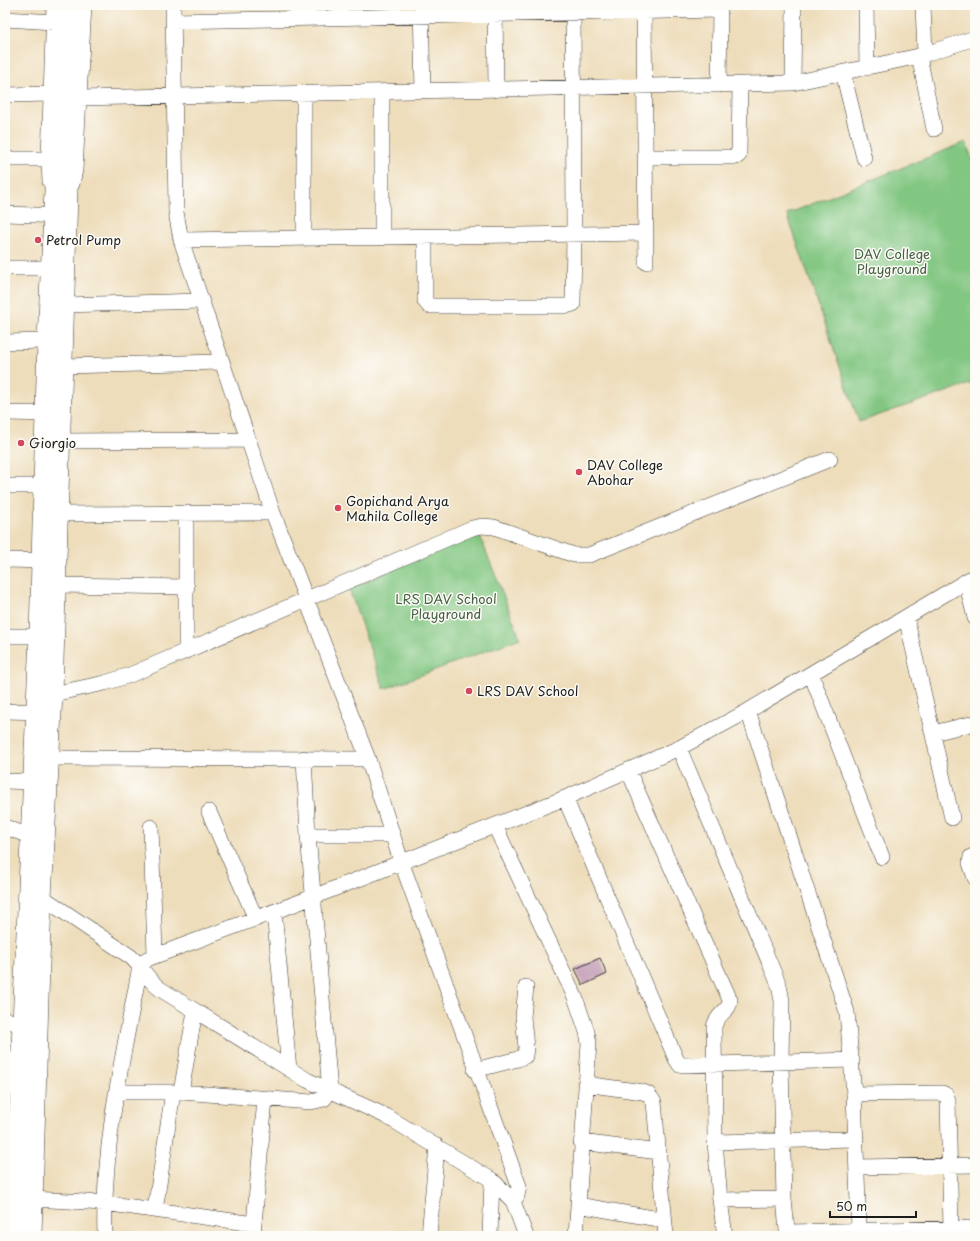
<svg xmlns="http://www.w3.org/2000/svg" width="980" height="1241" font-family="'Playpen Sans',sans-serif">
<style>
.green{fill:#81c681;stroke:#4e714e}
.building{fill:#c097b2}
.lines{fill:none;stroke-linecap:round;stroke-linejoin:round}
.minor-casing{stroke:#3c3934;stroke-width:16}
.major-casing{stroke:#3c3934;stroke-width:20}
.minor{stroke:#fff;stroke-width:15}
.major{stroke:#fff;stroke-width:19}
.poi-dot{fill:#d1495b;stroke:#fdfcf7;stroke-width:1.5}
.labels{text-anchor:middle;stroke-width:3;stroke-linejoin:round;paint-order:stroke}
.poi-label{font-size:13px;fill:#1c1c1c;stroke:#fdfcf7;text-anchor:start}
.park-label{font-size:13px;fill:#446044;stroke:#fdfcf7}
</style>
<rect width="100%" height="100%" fill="#fdfcf7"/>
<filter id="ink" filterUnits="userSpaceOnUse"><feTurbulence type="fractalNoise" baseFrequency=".025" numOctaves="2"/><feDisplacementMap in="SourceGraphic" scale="8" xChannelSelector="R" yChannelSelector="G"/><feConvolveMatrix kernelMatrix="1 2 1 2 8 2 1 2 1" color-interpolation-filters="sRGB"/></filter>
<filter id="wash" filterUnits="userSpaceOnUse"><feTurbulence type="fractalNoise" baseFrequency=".012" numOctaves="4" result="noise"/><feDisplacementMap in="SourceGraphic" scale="16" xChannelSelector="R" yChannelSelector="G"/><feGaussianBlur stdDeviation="0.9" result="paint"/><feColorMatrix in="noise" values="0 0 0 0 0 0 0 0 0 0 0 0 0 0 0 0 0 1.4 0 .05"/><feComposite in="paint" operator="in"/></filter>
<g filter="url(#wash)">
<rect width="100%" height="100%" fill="#edb"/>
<path class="green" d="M 966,142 L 975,168 L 975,382 L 859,422 L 787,214 Z
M 478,531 L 520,638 L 384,689 L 349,589 Z"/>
<g id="blocks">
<path class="building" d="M 600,958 L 607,974 L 583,985 L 575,969 Z"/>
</g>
</g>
<g filter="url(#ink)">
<use href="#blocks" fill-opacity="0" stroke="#3c3934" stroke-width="1"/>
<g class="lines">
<defs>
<path id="minor" d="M 173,5 L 176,212 L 181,240 L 273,513 L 368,759 L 401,861 L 519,1186 L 517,1196 L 513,1201
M 421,5 L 423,91
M 495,5 L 496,90
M 644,5 L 646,262
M 866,5 L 867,68
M 923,5 L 925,54
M 5,19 L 54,22
M 173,21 L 720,10
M 919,56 L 934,129
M 843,73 L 864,158
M 793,83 L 794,5
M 719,85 L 720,5
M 382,92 L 382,238
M 304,93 L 304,239
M 5,95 L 50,94
M 79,98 L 793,83 L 919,56 L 975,38
M 646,157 L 736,157 L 739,155 L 740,85
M 5,159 L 49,159
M 50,182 L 49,159 L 54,5
M 72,184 L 75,170 L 84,5
M 5,214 L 64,216
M 425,237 L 425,301 L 429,306 L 566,306 L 573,304 L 574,234 L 573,5
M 181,240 L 646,233
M 5,268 L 60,268
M 64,305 L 201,301
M 5,342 L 47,341
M 63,366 L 221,362
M 5,413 L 55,414
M 61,441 L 247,440
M 5,486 L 54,486
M 59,514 L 273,513
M 5,560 L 52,561
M 966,581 L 975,618
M 57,585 L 187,587
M 906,617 L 952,818
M 5,636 L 50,636
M 186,651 L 186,513
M 811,674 L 882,857
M 53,694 L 105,683 L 130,675 L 472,528 L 482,526 L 494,527 L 574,555 L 589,555 L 830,459
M 5,711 L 45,712
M 748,711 L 847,1012 L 854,1094 L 859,1230
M 933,733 L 975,723
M 679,748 L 779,985 L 782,1001 L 781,1061 L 784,1199 L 787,1230 L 790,1232 L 975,1228
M 50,758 L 368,759
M 304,758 L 308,835
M 628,770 L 730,1000 C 731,1011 717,1012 714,1027 L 715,1142 L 720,1200 L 784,1199
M 5,781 L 33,782
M 565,798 L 676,1059 L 680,1065 L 852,1060
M 209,812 L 256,919
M 495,826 L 575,997 L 587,1032 L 589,1043 L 576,1236
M 5,827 L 40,840
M 151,827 L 155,955
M 975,855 L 971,857 L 970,863 L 975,878
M 42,897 L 131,957 C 142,967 147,979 160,989 L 307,1080 L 386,1116 L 492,1180 L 513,1201 L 526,1236
M 274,912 L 289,1069
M 5,1019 L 22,1026
M 5,1062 L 31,1055
M 475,1070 L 518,1059 L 525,1056 L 526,1047 L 523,1017 L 526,987
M 5,1074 L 29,1068
M 585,1084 L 643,1092 L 648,1094 L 654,1102 L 666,1236
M 116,1092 L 181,1092 L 311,1102 L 324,1099 L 330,1091 L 308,835 L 392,835
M 181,1092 L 195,1011
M 854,1094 L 942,1093 L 946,1095 L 948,1100 L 951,1229
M 581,1142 L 659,1152
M 715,1142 L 856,1139
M 857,1167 L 975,1165
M 33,1199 L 104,1203 L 254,1224 L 253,1236
M 720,1200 L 725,1236
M 578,1205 L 664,1220
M 155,1210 L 173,1092
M 254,1224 L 265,1099
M 105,1236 C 102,1145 123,1056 140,967 L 147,959 L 313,897 L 565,798 L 679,748 L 748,711 L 975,576
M 429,1236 L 437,1146
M 490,1236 L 492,1180"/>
<path id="major" d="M 15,1236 L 20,1070 L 39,636 L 47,341 L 55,169 L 61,162
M 32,1236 L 42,897 L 53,694 L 68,192 L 68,170 L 61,162 L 68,5"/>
</defs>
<use href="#minor" class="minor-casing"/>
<use href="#major" class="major-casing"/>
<use href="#minor" class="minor"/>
<use href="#major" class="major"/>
</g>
</g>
<g class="poi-dot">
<circle cx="38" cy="240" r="4"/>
<circle cx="21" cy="443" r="4"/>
<circle cx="579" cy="472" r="4"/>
<circle cx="338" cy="508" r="4"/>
<circle cx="469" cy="691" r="4"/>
</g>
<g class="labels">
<g class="poi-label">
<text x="46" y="245">Petrol Pump</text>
<text x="29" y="448">Giorgio</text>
<text x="587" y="470">DAV College<tspan x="587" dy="15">Abohar</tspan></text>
<text x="346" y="506">Gopichand Arya<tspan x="346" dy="15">Mahila College</tspan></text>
<text x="477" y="696">LRS DAV School</text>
</g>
<g class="park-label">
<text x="892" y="259">DAV College<tspan x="892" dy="15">Playground</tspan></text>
<text x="446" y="604">LRS DAV School<tspan x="446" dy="15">Playground</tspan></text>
</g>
</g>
<rect width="980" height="1241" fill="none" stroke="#fdfcf7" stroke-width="20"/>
<path d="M830 1211v6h86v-6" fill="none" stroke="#1c1c1c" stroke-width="2"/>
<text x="836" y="1211" font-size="12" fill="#1c1c1c" stroke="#fdfcf7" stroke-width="3" paint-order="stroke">50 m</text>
</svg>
